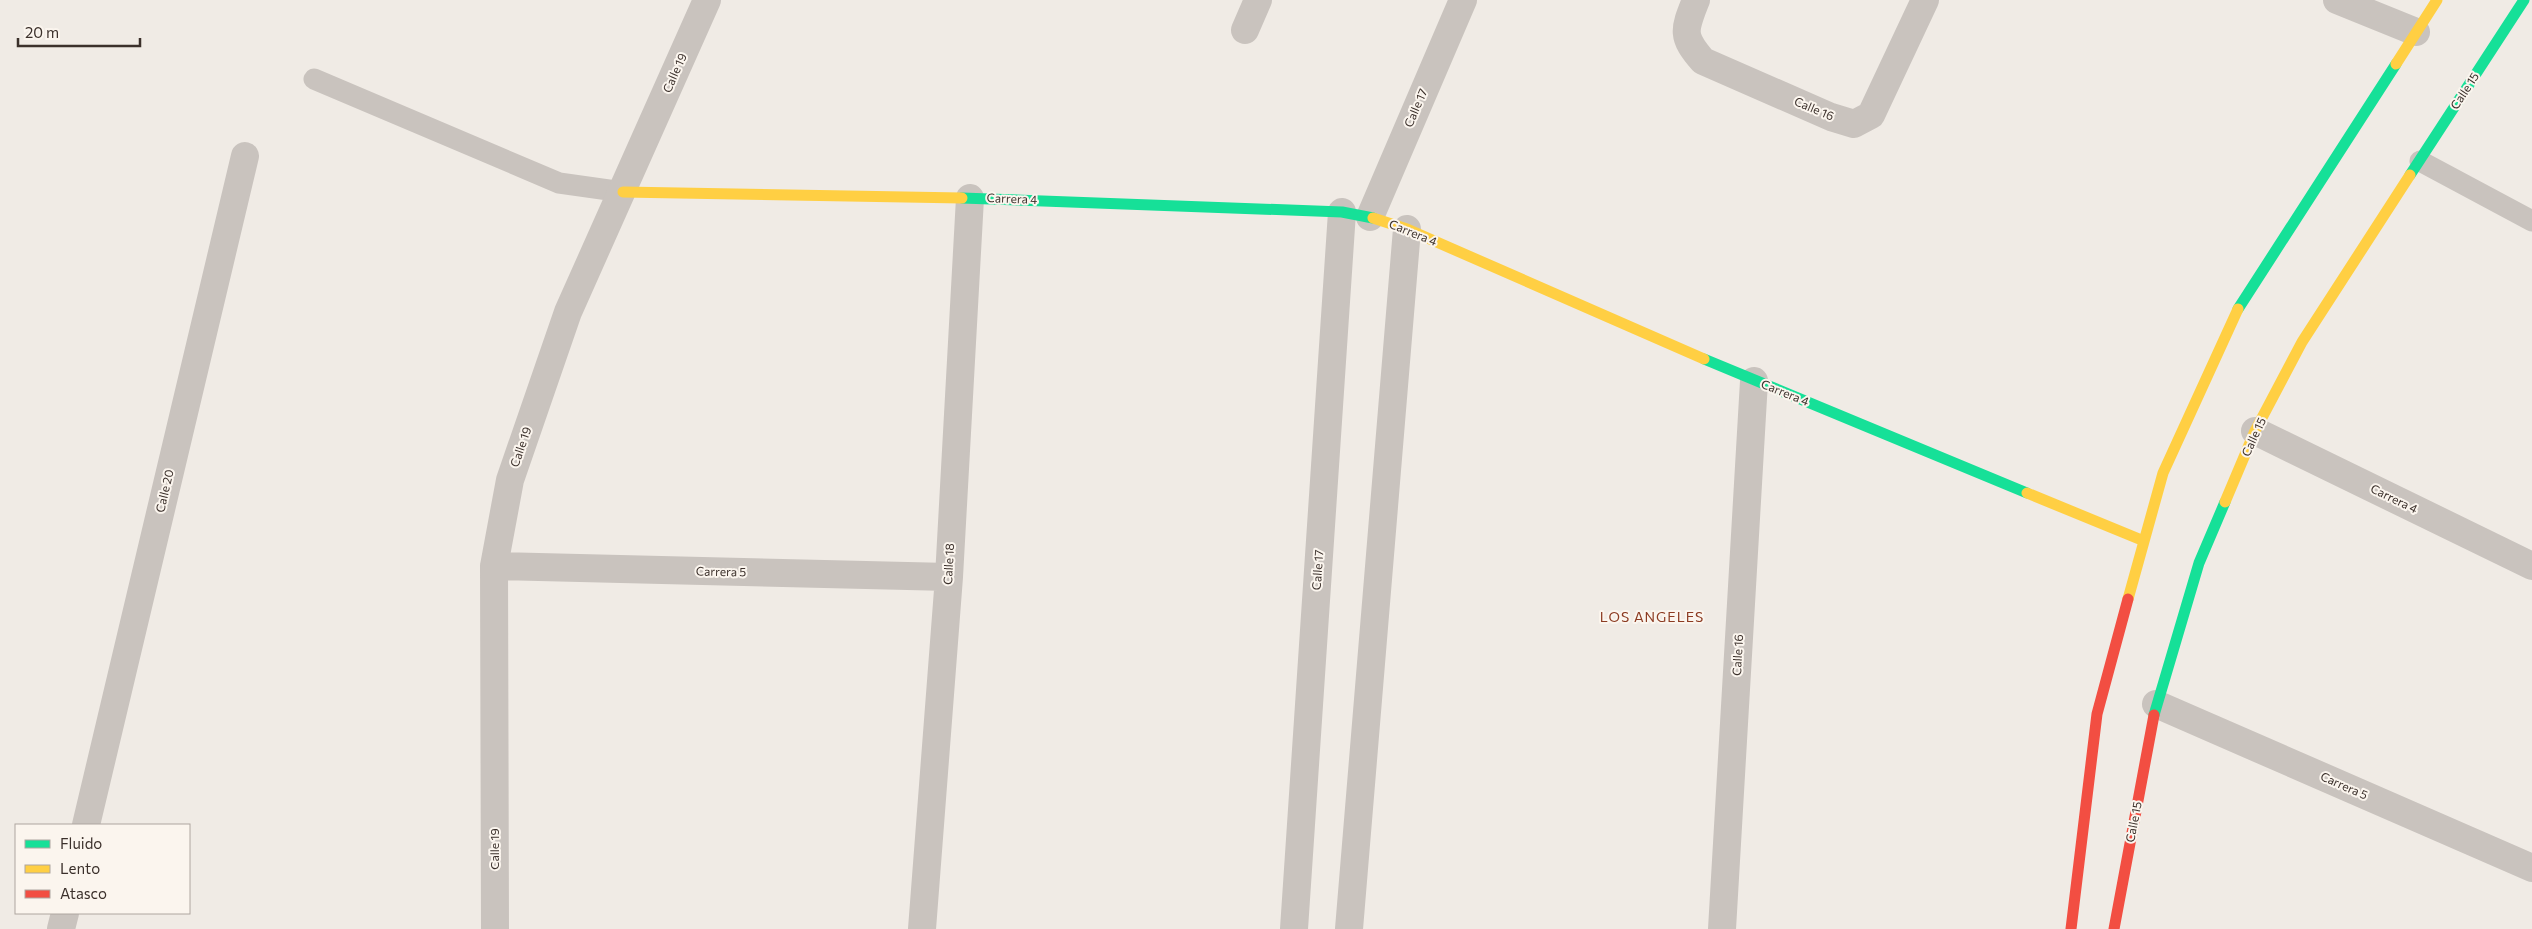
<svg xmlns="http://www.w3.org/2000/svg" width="2532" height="929" font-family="Commissioner,sans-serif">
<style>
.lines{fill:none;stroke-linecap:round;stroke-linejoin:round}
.lane{stroke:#c9c3be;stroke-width:21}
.street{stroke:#c9c3be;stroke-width:28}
.fast{stroke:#16e098;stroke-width:11}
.slow{stroke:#ffcf43;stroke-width:11}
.jam{stroke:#f24e42;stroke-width:11}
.labels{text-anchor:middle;stroke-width:4;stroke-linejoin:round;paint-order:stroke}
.street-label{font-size:12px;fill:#3b302b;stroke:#fbf5ee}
.neighbourhood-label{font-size:14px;letter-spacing:1px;fill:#8c3b22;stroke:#fbf5ee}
</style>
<rect width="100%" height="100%" fill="#f0ebe5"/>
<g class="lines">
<path class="lane" d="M 314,79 L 559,183 L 623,192
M 2420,161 L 2532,221"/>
<path class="street" d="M 1696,0 C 1684,30 1681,36 1703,61 L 1831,117 L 1854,124 L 1871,115 L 1925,0
M 2337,0 L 2416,32
M 1245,30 L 1258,0
M 1370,217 L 1463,0
M 2255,431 L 2532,566
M 494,566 L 949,577
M 2156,704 L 2532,868
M 86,825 L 245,156
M 61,929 L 65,913
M 495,929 L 494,566 L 510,480 L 568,312 L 707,0
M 922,929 L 949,577 L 970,198
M 1294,929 L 1342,212
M 1349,929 L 1407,229
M 1722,929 L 1754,381"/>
<path class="fast" d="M 2410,175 L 2524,0
M 962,198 L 1342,212 L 1373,218
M 2238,309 L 2396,64
M 1704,359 L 2027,493
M 2154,715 L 2199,563 L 2225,502"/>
<path class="slow" d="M 2396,64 L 2437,0
M 623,192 L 962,198
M 1373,218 L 1407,229 L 1704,359
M 2027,493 L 2144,541
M 2225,502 L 2255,431 L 2302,342 L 2410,175
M 2128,599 L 2163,473 L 2238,309"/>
<path class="jam" d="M 2071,929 L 2097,714 L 2128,599
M 2114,929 L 2154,715"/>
</g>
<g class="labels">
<g class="street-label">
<text transform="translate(675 73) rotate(-66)" y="4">Calle 19</text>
<text transform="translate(2465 91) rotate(-57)" y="4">Calle 15</text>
<text transform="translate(1416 108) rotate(-67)" y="4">Calle 17</text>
<text transform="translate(1814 109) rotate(23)" y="4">Calle 16</text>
<text transform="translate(1012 199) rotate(2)" y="4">Carrera 4</text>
<text transform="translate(1413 233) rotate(22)" y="4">Carrera 4</text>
<text transform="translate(1785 393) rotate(22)" y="4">Carrera 4</text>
<text transform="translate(2254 437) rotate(-65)" y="4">Calle 15</text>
<text transform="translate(521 447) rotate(-71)" y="4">Calle 19</text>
<text transform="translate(165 491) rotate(-77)" y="4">Calle 20</text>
<text transform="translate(2394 499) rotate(26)" y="4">Carrera 4</text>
<text transform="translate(949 564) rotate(-87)" y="4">Calle 18</text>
<text transform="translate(1318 570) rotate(-86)" y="4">Calle 17</text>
<text transform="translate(721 572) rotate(1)" y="4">Carrera 5</text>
<text transform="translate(1738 655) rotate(-87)" y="4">Calle 16</text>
<text transform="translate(2344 786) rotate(24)" y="4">Carrera 5</text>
<text transform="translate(2134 822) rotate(-79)" y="4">Calle 15</text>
<text transform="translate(495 849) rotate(-90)" y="4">Calle 19</text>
</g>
<g class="neighbourhood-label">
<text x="1652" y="622">LOS ANGELES</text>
</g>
</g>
<rect x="15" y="824" width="175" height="90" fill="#fbf5ee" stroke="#aea6a0"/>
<rect x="25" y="840" width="25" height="8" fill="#16e098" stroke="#aea6a0"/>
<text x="60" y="849" font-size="15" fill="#3b302b">Fluido</text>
<rect x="25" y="865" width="25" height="8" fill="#ffcf43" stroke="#aea6a0"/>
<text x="60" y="874" font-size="15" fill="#3b302b">Lento</text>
<rect x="25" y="890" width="25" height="8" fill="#f24e42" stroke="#aea6a0"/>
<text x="60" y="899" font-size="15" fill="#3b302b">Atasco</text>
<path d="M18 38v8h122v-8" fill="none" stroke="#3b302b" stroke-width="2.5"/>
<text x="25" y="38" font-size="15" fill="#3b302b" stroke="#fbf5ee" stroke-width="4" paint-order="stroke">20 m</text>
</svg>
